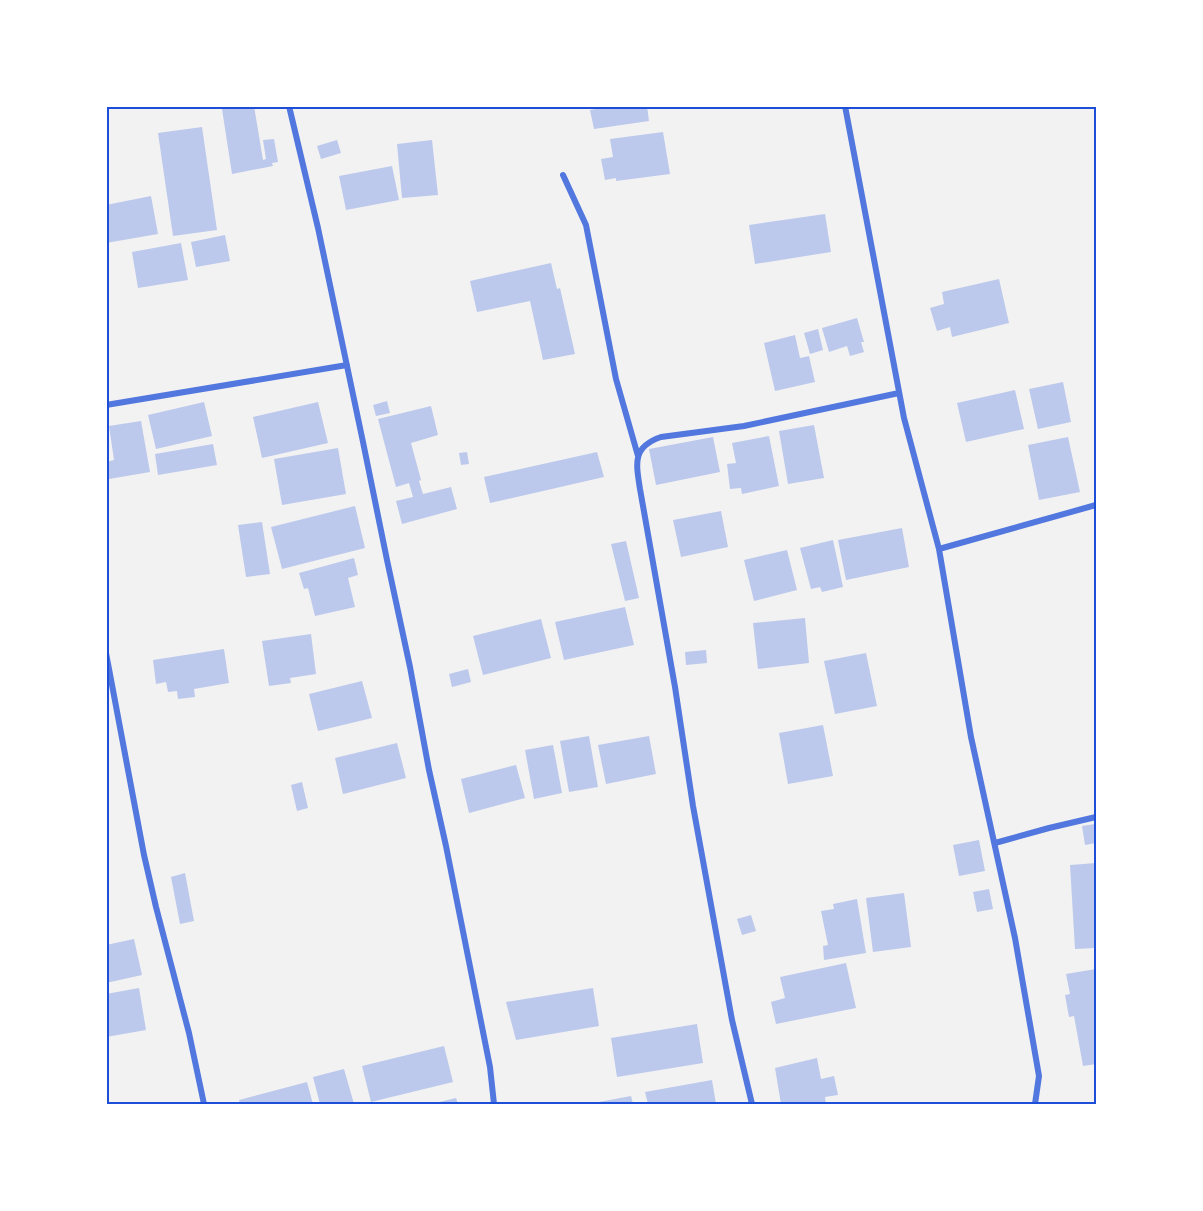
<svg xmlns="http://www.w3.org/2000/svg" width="1203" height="1211" font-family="Overpass,sans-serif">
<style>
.building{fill:#bdc9ec}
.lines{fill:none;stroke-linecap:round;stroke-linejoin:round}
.minor{stroke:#5277de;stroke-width:6}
.neatline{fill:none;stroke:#1d4ed8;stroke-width:2}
</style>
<rect width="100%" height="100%" fill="#f2f2f2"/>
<path class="building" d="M 238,106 L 254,106 L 263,160 L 266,159 L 263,140 L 274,139 L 278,162 L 272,163 L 273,166 L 232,174 L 222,109 Z
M 612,106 L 647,106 L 649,121 L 594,129 L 590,110 Z
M 202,127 L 217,230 L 173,236 L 158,133 Z
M 663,132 L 670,174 L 616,181 L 616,178 L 605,180 L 601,159 L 613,157 L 610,139 Z
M 337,140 L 341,153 L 321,159 L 317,146 Z
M 432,140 L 438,195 L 402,198 L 397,144 Z
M 392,166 L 399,200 L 346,210 L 339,176 Z
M 151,196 L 158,234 L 106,243 L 106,205 Z
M 825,214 L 831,252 L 755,264 L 749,225 Z
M 225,235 L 230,261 L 196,267 L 191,242 Z
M 181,243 L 188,280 L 138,288 L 132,252 Z
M 551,263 L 557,289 L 560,288 L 575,354 L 543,360 L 530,301 L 477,312 L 470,281 Z
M 999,279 L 1009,323 L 952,337 L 950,327 L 937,331 L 930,308 L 944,304 L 942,292 Z
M 857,318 L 864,342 L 861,342 L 864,352 L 850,356 L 847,346 L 829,352 L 822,328 Z
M 818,329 L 823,350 L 810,354 L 804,333 Z
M 795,335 L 800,358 L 809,356 L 815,382 L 775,391 L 764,343 Z
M 1063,382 L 1071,422 L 1038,429 L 1029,389 Z
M 1015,390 L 1024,429 L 966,442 L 957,403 Z
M 387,401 L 390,413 L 376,416 L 373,405 Z
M 204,402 L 212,436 L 156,449 L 148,415 Z
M 318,402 L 328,443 L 262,458 L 253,417 Z
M 431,406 L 438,435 L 411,443 L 421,480 L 419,481 L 423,494 L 451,487 L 457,509 L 402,524 L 396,501 L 413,497 L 409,483 L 396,487 L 378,419 Z
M 141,421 L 150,472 L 109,479 L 106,462 L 114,460 L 109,426 Z
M 814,425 L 824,478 L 788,484 L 779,431 Z
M 769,436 L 779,486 L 742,494 L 741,488 L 730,489 L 727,464 L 736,463 L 732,443 Z
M 713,437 L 720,472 L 656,485 L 649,449 Z
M 1068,437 L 1080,492 L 1039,500 L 1028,445 Z
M 213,444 L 217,465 L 158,475 L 155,454 Z
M 338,448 L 346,494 L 282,505 L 274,459 Z
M 467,452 L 469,464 L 461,465 L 459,453 Z
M 597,452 L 604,477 L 490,503 L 484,477 Z
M 355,506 L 365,548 L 282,569 L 271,527 Z
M 721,511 L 728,547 L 681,557 L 673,520 Z
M 262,522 L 270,574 L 246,577 L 238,525 Z
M 902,528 L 909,567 L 846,580 L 838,540 Z
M 833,540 L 843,587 L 822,592 L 820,587 L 811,589 L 800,548 Z
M 626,541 L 639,598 L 625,601 L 611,544 Z
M 787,550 L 797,590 L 754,601 L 744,560 Z
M 354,558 L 358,575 L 348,578 L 355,607 L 315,616 L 308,588 L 304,589 L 299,573 Z
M 625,607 L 634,645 L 564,660 L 555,622 Z
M 805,618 L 809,663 L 758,669 L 753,623 Z
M 541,619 L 551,658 L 483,675 L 473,636 Z
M 311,634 L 316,674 L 290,678 L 291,683 L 269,686 L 262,641 Z
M 224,649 L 229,683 L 194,689 L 195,697 L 178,699 L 177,691 L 168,692 L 166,682 L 156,684 L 153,660 Z
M 706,650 L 707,663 L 686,665 L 685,652 Z
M 866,653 L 877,706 L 835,714 L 824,661 Z
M 468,669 L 471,682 L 452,687 L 449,674 Z
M 362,681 L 372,718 L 318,731 L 309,694 Z
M 823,725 L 833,776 L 788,784 L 779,733 Z
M 589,736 L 598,787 L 569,792 L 560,741 Z
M 649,736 L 656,774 L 606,784 L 598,745 Z
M 397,743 L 406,778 L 343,794 L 335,758 Z
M 553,745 L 562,793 L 534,799 L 525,750 Z
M 516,765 L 525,798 L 469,813 L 461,779 Z
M 302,782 L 308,808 L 297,811 L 291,785 Z
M 1095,824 L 1096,843 L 1085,845 L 1082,826 Z
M 979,840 L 985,871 L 959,876 L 953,845 Z
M 1096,863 L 1096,948 L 1075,949 L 1070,865 Z
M 185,873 L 194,921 L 180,924 L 171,877 Z
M 989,889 L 993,909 L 977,912 L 973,892 Z
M 904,893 L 911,947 L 873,952 L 866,898 Z
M 857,899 L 866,953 L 824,960 L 823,946 L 828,945 L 821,911 L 834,909 L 833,904 Z
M 751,915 L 756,931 L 742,935 L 737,919 Z
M 134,939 L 142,975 L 106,983 L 106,945 Z
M 846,963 L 856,1008 L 776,1024 L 771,1002 L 785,998 L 780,977 Z
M 1096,969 L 1096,1064 L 1083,1066 L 1074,1016 L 1069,1017 L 1065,995 L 1070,994 L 1066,974 Z
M 139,988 L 146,1030 L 106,1037 L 106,994 Z
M 593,988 L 599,1026 L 516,1040 L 506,1002 Z
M 697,1024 L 703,1063 L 617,1077 L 611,1038 Z
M 444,1046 L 453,1082 L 371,1102 L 362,1066 Z
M 817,1058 L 821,1079 L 834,1076 L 838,1095 L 825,1097 L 826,1104 L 781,1104 L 775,1068 Z
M 344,1069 L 354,1104 L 320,1104 L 313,1077 Z
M 712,1080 L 716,1104 L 648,1104 L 645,1092 Z
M 307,1082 L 313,1104 L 240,1104 L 239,1100 Z
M 631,1096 L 633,1104 L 599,1104 L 599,1102 Z
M 456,1098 L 458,1104 L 431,1104 Z"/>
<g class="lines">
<path class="minor" d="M 289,106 L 318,228 L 363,442 L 387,560 L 410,667 L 429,770 L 446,846 L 490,1067 L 494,1104
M 845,106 L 904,418 L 939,549 L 971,737 L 1015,938 L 1039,1076 L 1035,1104
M 563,175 L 586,225 L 616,379 L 638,456
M 106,405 L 347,365
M 939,549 L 1096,505
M 106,653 L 144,855 L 156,907 L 189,1033 L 204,1104
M 995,843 L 1049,828 L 1096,817
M 752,1104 L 732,1020 L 693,806 L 675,687 L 640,489 C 636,463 632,447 661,437 L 744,426 L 899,393"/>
</g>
<rect width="1203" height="1211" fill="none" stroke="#ffffff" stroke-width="216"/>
<rect x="108" y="108" width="987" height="995" class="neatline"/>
</svg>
